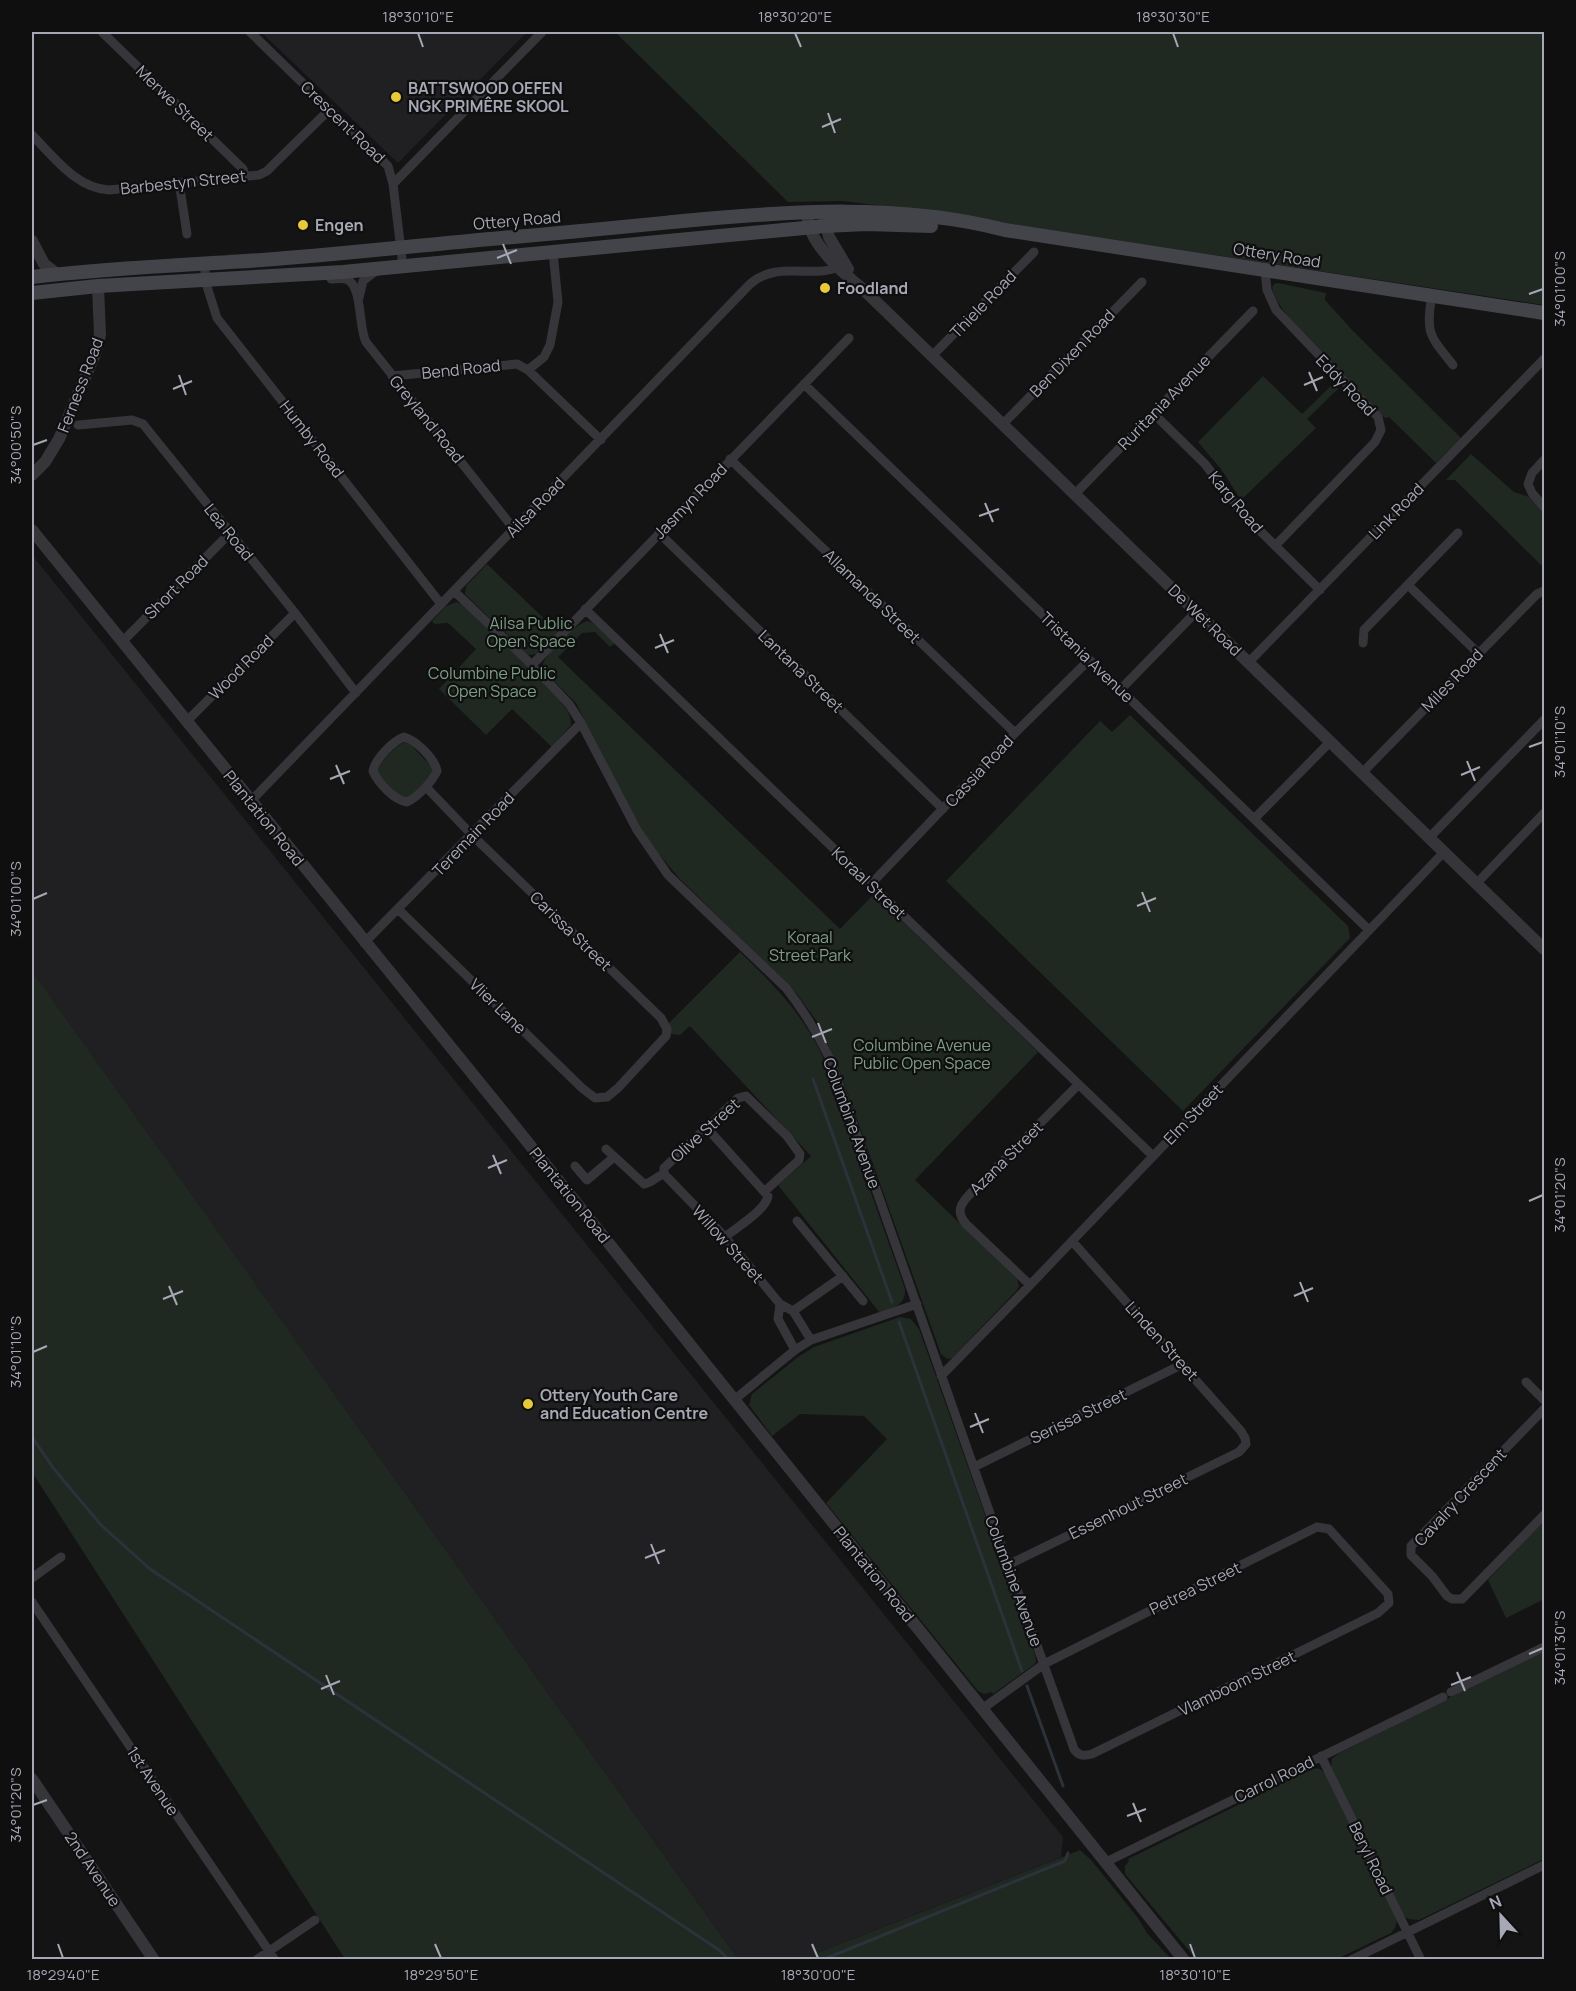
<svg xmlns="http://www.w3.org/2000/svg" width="1576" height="1991" font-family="Manrope,sans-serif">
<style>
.built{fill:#202022}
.green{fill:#202822}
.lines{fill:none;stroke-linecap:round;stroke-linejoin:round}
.stream{stroke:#2c323a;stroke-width:3}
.minor{stroke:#35353a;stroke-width:9}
.tertiary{stroke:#35353a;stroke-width:12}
.secondary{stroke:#43434a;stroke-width:14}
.ticks{fill:none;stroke:#a6a8b5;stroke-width:2}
.poi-dot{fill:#e8ca38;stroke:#0f0f10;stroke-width:2}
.labels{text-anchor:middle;stroke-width:4.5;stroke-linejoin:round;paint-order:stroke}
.poi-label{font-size:16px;font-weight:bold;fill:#a6a8b5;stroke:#0f0f10;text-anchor:start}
.street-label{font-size:16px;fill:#a6a8b5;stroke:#0f0f10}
.park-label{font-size:16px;fill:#7e9f85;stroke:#0f0f10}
.neatline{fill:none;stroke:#a6a8b5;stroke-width:2}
.ticks-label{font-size:15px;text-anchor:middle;fill:#a6a8b5}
</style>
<rect width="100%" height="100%" fill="#141415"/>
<path class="built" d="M 261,32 L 527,32 L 398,163 Z
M 32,555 L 1063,1837 L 1061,1857 L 802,1959 L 738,1959 L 32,971 Z"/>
<path class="green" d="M 615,32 L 1544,32 L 1544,305 L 931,212 L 842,201 L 788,202 Z
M 1278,283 L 1326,293 L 1325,300 L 1353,331 L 1461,438 L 1436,463 L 1389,417 L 1385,418 C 1360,392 1278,318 1272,288 L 1274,284 Z
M 1263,376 L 1302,414 L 1333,384 L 1338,389 L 1307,419 L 1316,428 L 1241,500 L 1221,469 L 1198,442 Z
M 1471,454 L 1514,492 L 1532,498 L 1544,510 L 1544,568 L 1455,480 L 1446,480 Z
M 487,564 L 558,632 L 536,654 L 528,655 L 465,594 L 466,586 Z
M 457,602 C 473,609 487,628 499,640 C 521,661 548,682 565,707 C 569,713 571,718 571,725 L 552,747 L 512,709 L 486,735 L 439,689 L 476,649 L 448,623 L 434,624 L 432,621 L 446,606 Z
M 587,621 L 593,623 L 615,643 L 610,647 L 595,632 L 582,633 L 558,657 L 840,929 L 874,894 L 1038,1052 L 915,1180 L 1017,1279 L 1019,1286 L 1017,1290 L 952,1358 L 947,1359 L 941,1354 L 838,1066 L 818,1023 L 797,994 L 680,879 L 657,852 L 646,838 L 620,791 L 576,703 L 542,669 C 541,657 575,624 587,621 Z
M 1130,715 L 1348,926 L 1350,938 L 1183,1111 L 946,881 L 1100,721 L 1112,732 Z
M 405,742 L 411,745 L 433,768 L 431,777 L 409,798 C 396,796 383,784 377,772 C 381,760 394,747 405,742 Z
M 740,952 C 774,985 802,1013 823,1057 L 905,1289 C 906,1305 893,1308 880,1313 L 778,1185 L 811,1156 L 690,1026 L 680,1035 L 671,1034 L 669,1023 Z
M 32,971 L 738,1959 L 345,1959 L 32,1472 Z
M 900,1317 L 911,1319 L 919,1329 L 1035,1655 L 1036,1662 L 1032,1666 L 993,1694 L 992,1692 L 984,1694 L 978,1691 L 826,1503 L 887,1439 L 864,1416 L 800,1414 L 772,1436 L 749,1405 L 752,1394 L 798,1357 L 814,1347 Z
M 1544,1520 L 1544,1599 L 1506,1618 L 1488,1580 Z
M 1544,1650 L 1544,1859 L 1419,1920 L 1409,1919 L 1403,1916 L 1331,1767 L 1332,1759 L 1338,1754 Z
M 1313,1768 L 1320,1769 L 1326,1774 L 1397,1921 L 1395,1928 L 1391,1933 L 1337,1959 L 1196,1959 L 1125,1874 L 1125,1866 L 1129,1861 L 1128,1859 Z
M 1080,1850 L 1091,1860 L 1138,1918 L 1147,1933 L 1171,1959 L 802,1959 Z"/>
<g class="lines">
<path class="stream" d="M 813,1079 L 892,1302
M 899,1322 L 1022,1671
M 32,1437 L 54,1469 L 101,1525 L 150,1569 L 719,1950 L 729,1960
M 1027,1686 L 1063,1786
M 822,1960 L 1065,1861 L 1068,1853"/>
<path class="minor" d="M 102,32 L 243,169 L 245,176
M 250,32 L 388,166 L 393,184 L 403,267
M 32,135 C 54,157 76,188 109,190 L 259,175 L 267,171 L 276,162 L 330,109
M 179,182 L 187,234
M 393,184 L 542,32
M 205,264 L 205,280 L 217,318 L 441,604
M 1265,270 L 1267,290 L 1276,310 L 1378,417 L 1381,430 L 1375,442 L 1275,546
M 331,279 C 336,279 341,278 346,279 C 363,285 358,327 366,342 L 514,529
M 1432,295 C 1425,334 1430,336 1453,365
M 359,298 L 363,281 L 376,271
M 932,356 L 1034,252
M 528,370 L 544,357 L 550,345 L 558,302 L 553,252
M 392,376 L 517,364 L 528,370 L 601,440
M 804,384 L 1369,930
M 1153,413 L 1205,464 L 1242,513 L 1320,590
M 1003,424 L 1142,282
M 78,425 L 132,420 L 143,424 L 295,613 L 356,693
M 730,459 L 1015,733
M 1544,460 L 1532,473 L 1528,484 L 1532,493 L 1544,507
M 1075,494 L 1253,311
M 659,533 L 943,809
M 1408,585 L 1478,653
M 454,591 L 532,665 L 569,704 L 581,723 L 637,830 L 668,875 L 786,988 C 804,1011 818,1034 831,1061 C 911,1291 992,1520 1074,1749 C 1078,1756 1084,1756 1092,1754 L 1378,1613 L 1389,1603 L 1388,1594 L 1329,1529 L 1317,1527 L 1044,1664 L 982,1709
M 585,609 L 1153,1156
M 123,641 L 230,533
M 1363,643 L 1364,630 L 1458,533
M 1248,663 L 1544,359
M 532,665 L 849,338
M 1120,690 L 1196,612
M 186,722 L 295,613
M 404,737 C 416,740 435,759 437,771 C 432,782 418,797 407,802 C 394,800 378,783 373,771 C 375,759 393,741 404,737 Z
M 1362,773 L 1537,594 L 1544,591
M 250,802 L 750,284 C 780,258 818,282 842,264
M 1254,819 L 1330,742
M 1429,838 L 1544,720
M 1477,883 L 1544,813
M 871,884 L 1015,733 L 1089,660
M 399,910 L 582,1088 L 595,1098 L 607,1097 L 618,1088 L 666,1036 L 667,1029 L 661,1018 L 472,835 L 426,787
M 364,943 L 581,723
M 706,1127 L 768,1196 C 766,1210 737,1227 725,1237
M 606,1149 L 644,1184 C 652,1183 657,1176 664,1174
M 575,1166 L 587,1180 L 614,1157
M 765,1191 L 799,1160 L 800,1154 L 787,1136 L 746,1096 L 738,1098 L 664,1168 L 664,1174 L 725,1237 L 780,1304 L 793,1311 L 811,1340
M 797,1221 L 863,1301
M 1030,1285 L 966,1224 C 956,1212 960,1205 969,1195 L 1078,1085
M 780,1304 L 778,1319 L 795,1350
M 793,1311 L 843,1276
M 941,1376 L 1030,1285 L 1444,852
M 1526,1382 L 1544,1400
M 734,1400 L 795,1350 L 811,1340 L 917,1304
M 1544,1409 L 1416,1541 L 1411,1546 L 1411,1555 L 1432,1576 L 1447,1596 L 1452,1599 L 1462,1599 L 1544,1515
M 974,1467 L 1183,1364
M 1008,1565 L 1239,1452 L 1246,1444 L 1245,1438 L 1241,1431 L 1072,1241
M 32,1578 L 61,1557
M 32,1602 L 275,1960
M 1451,1692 L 1544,1647
M 1321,1756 L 1421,1960
M 1106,1862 L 1443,1697
M 256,1960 L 315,1920
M 1351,1960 L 1544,1865"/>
<path class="tertiary" d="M 823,211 L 829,237 L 848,269
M 808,219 C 810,245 845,275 865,291 L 1544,949
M 32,241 L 44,264 L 57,274
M 32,475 L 45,462 L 59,439 L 95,354 L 100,335 L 98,286
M 32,530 L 513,1124 L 1184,1960
M 32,1779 L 154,1960"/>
<path class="secondary" d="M 32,277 C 108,268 185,265 262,260 C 342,254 422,245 502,238 C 562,233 622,227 683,221 C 789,211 900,203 1005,230 L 1544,313
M 32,293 L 98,286 L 343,272 L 825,226 L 866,224 L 931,226"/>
</g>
<path class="ticks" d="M 418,33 L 423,47M 795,33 L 801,47M 1173,33 L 1178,47M 828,113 L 835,133M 822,127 L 841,119M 503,244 L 511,264M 497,258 L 517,250M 1529,294 L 1543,289M 1309,372 L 1317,391M 179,375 L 186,395M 1304,385 L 1323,377M 173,389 L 192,381M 33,445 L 47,440M 985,503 L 993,522M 979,516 L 999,509M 660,634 L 668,653M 655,648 L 674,640M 1529,747 L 1543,742M 1467,761 L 1475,781M 336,765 L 344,784M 1461,775 L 1480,767M 330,779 L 350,771M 1142,892 L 1150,912M 33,899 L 47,893M 1137,906 L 1156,898M 818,1023 L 826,1043M 812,1037 L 832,1029M 493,1155 L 501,1174M 488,1168 L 507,1160M 1529,1201 L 1543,1195M 1300,1282 L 1308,1302M 169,1286 L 177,1305M 1294,1296 L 1313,1288M 163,1299 L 183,1291M 33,1352 L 47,1346M 975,1413 L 983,1433M 970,1427 L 989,1419M 651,1544 L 659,1564M 645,1558 L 665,1550M 1529,1654 L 1543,1648M 1457,1672 L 1465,1691M 326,1675 L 334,1695M 1451,1685 L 1471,1677M 321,1689 L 340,1681M 1133,1803 L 1141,1822M 33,1805 L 47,1800M 1127,1816 L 1146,1809M 58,1944 L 63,1958M 435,1944 L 441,1958M 812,1944 L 818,1958M 1190,1944 L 1195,1958"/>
<g class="poi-dot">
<circle cx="396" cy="97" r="6"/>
<circle cx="303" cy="225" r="6"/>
<circle cx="825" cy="288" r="6"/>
<circle cx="528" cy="1404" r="6"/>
</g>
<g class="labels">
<g class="poi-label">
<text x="408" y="94">BATTSWOOD OEFEN<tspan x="408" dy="18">NGK PRIMÊRE SKOOL</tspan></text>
<text x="315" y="231">Engen</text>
<text x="837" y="294">Foodland</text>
<text x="540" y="1401">Ottery Youth Care<tspan x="540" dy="18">and Education Centre</tspan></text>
</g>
<g class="street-label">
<text transform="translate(175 103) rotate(44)" y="6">Merwe Street</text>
<text transform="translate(343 122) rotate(44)" y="6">Crescent Road</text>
<text transform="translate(183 182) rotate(-6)" y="6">Barbestyn Street</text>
<text transform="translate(517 220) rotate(-5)" y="6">Ottery Road</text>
<text transform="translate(1277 255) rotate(9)" y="6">Ottery Road</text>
<text transform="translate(983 304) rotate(-46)" y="6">Thiele Road</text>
<text transform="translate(1072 353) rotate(-46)" y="6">Ben Dixen Road</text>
<text transform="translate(461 369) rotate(-6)" y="6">Bend Road</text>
<text transform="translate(80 385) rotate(-69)" y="6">Ferness Road</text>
<text transform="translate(1346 385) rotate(46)" y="6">Eddy Road</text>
<text transform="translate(1164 402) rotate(-46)" y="6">Ruritania Avenue</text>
<text transform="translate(427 419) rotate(51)" y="6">Greyland Road</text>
<text transform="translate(312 439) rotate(52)" y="6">Humby Road</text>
<text transform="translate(690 501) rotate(-46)" y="6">Jasmyn Road</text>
<text transform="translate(1236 502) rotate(50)" y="6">Karg Road</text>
<text transform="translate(535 507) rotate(-46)" y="6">Ailsa Road</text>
<text transform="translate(1396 511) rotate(-46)" y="6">Link Road</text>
<text transform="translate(229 532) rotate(51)" y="6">Lea Road</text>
<text transform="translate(176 587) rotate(-45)" y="6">Short Road</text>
<text transform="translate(872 596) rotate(44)" y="6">Allamanda Street</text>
<text transform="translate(1205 620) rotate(44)" y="6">De Wet Road</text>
<text transform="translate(1087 657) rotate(44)" y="6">Tristania Avenue</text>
<text transform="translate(241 667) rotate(-45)" y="6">Wood Road</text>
<text transform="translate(801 671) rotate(44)" y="6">Lantana Street</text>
<text transform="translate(1452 680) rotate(-46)" y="6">Miles Road</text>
<text transform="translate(979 771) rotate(-47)" y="6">Cassia Road</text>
<text transform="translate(264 818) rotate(51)" y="6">Plantation Road</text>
<text transform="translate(473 834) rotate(-46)" y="6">Teremain Road</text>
<text transform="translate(869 883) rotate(44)" y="6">Koraal Street</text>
<text transform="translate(571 931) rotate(44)" y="6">Carissa Street</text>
<text transform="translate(498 1006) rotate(44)" y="6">Vlier Lane</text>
<text transform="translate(1193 1114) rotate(-46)" y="6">Elm Street</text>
<text transform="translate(852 1123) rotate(70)" y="6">Columbine Avenue</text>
<text transform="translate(705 1130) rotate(-42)" y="6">Olive Street</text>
<text transform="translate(1006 1158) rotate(-45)" y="6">Azana Street</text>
<text transform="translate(570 1195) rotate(51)" y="6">Plantation Road</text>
<text transform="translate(728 1244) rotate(48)" y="6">Willow Street</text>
<text transform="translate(1162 1341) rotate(48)" y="6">Linden Street</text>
<text transform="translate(1078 1416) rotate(-26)" y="6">Serissa Street</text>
<text transform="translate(1460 1497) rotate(-47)" y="6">Cavalry Crescent</text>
<text transform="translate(1128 1506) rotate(-26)" y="6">Essenhout Street</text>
<text transform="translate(874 1574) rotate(51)" y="6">Plantation Road</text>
<text transform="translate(1014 1581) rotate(70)" y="6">Columbine Avenue</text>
<text transform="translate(1195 1588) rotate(-26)" y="6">Petrea Street</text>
<text transform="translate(1237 1683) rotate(-26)" y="6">Vlamboom Street</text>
<text transform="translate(1274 1779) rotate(-26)" y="6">Carrol Road</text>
<text transform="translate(153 1781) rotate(56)" y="6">1st Avenue</text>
<text transform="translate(1371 1858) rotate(64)" y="6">Beryl Road</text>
<text transform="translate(93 1869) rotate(56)" y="6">2nd Avenue</text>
</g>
<g class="park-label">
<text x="531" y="629">Ailsa Public<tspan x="531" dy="18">Open Space</tspan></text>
<text x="492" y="679">Columbine Public<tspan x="492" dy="18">Open Space</tspan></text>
<text x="810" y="943">Koraal<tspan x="810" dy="18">Street Park</tspan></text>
<text x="922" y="1051">Columbine Avenue<tspan x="922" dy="18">Public Open Space</tspan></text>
</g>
</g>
<rect width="1576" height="1991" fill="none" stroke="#0f0f10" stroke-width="66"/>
<g transform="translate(1501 1916) rotate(338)" stroke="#0f0f10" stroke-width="4.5" paint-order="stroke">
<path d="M0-4.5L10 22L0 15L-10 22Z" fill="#a6a8b5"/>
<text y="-9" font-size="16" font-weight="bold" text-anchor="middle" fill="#a6a8b5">N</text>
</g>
<rect x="33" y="33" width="1510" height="1925" class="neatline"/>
<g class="ticks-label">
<text x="418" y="22">18°30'10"E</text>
<text x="795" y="22">18°30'20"E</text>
<text x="1173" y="22">18°30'30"E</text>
<text transform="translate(1560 289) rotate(-90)" y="5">34°01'00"S</text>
<text transform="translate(16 445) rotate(-90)" y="5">34°00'50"S</text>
<text transform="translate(1560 742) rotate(-90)" y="5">34°01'10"S</text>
<text transform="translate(16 899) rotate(-90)" y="5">34°01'00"S</text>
<text transform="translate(1560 1195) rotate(-90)" y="5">34°01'20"S</text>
<text transform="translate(16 1352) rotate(-90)" y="5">34°01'10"S</text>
<text transform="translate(1560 1648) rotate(-90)" y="5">34°01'30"S</text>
<text transform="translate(16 1805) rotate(-90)" y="5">34°01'20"S</text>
<text x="63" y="1980">18°29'40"E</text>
<text x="441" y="1980">18°29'50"E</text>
<text x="818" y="1980">18°30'00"E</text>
<text x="1195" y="1980">18°30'10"E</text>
</g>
</svg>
